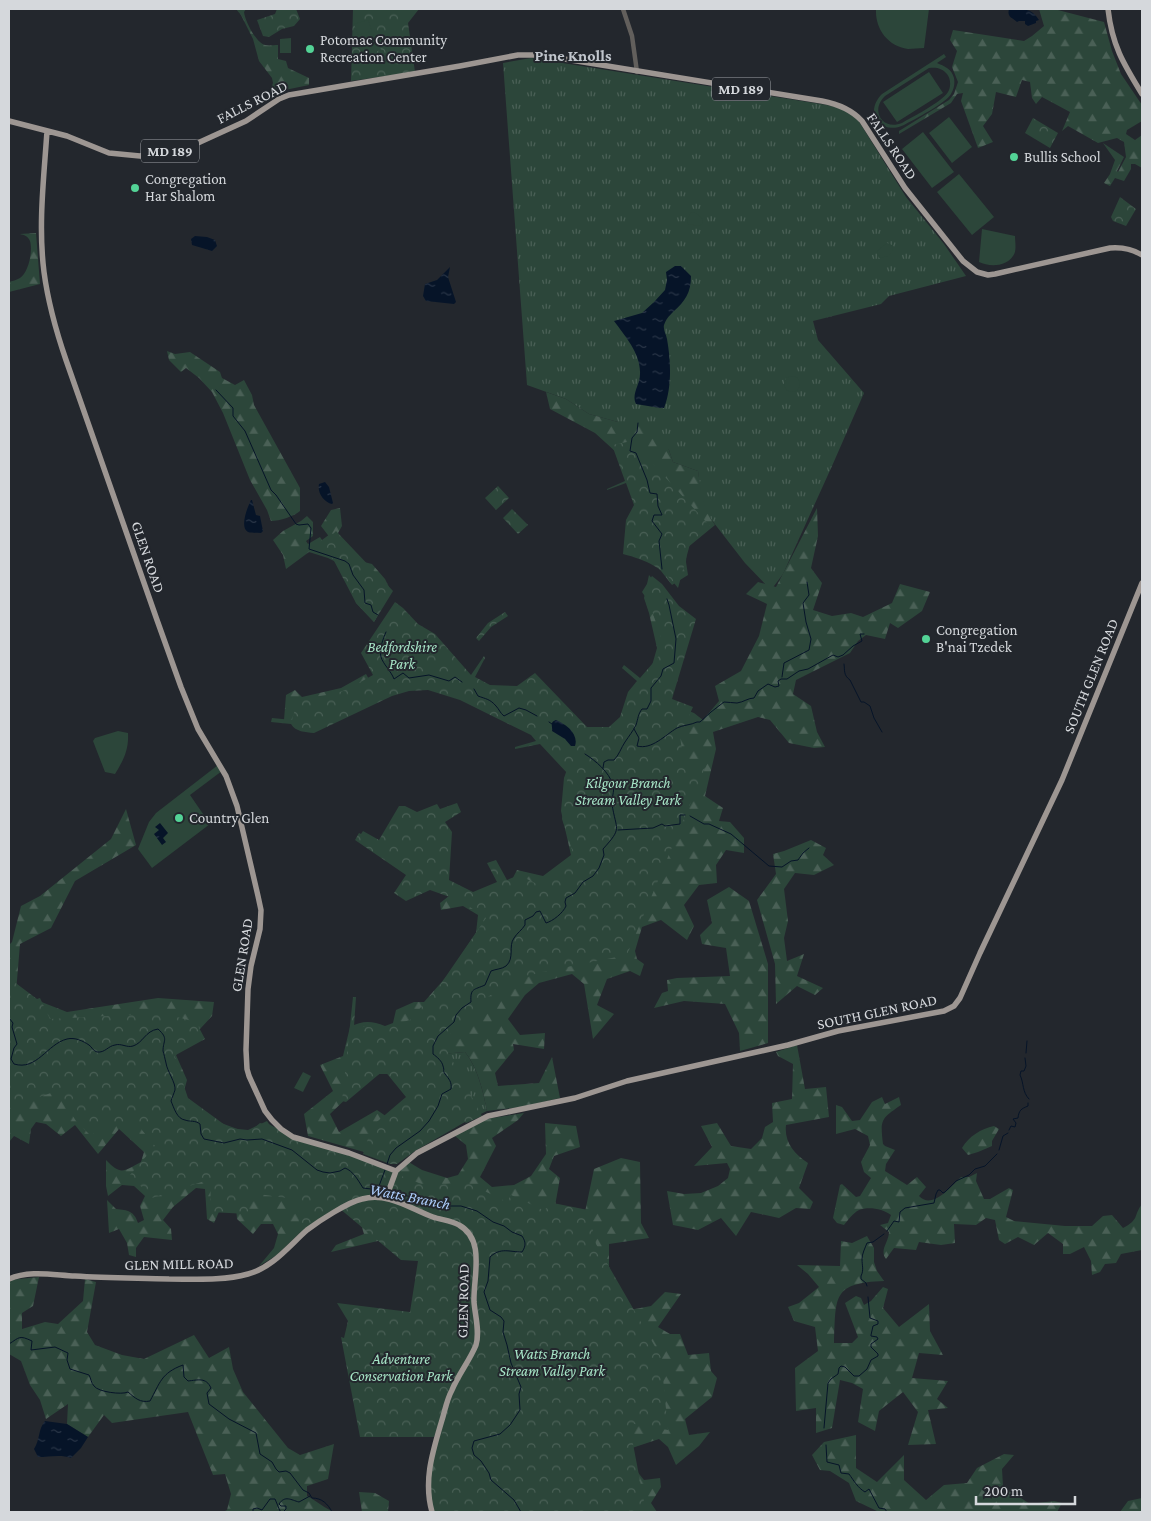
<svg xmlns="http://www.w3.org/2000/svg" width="1151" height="1521" font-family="'Crimson Pro',serif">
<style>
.grass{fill:url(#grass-tufts)}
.forest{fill:url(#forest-firs)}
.park{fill:url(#park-crowns)}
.garden{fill:#2c463a;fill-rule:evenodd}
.water{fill:url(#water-ripples)}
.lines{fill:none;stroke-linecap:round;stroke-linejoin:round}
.stream{stroke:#061428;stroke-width:1}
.minor{stroke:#625f5c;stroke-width:4.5}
.major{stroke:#9d9692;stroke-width:5.5}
.poi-dot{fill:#53d396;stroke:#23272d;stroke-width:2}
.labels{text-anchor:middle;stroke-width:4;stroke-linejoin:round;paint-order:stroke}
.shield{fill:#23272d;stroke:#a0a3a8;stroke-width:1}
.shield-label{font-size:14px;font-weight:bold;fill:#d5d8dc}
.poi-label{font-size:15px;fill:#d5d8dc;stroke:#23272d;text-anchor:start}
.street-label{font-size:15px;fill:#d5d8dc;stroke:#23272d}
.park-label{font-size:15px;font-style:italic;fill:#a6e4c6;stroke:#23272d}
.neighbourhood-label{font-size:16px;font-weight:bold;fill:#c1c6cd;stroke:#23272d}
.water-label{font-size:16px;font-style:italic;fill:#accdfc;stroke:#23272d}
</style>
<defs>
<pattern id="grass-tufts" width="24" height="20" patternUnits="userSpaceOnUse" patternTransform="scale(1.25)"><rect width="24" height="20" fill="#2c463a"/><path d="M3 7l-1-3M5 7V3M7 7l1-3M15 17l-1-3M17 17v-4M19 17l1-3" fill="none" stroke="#4a6056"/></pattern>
<pattern id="forest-firs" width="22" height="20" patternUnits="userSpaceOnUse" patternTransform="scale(1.25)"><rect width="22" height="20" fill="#2c463a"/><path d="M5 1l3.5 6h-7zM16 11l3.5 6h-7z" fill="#4a6056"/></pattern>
<pattern id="park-crowns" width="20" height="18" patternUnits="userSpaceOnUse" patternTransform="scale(1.25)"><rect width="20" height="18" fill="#2c463a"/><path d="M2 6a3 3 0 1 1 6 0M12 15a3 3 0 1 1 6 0" fill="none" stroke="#4a6056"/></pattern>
<pattern id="water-ripples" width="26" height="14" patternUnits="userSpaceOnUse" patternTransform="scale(1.25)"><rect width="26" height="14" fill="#061428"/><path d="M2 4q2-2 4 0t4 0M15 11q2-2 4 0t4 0" fill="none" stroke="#293547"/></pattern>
</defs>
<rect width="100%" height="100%" fill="#23272d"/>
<path class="grass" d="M 531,58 L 827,105 L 843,109 L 858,120 L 906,197 L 944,244 L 966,276 L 889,296 L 881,304 L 813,321 L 818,340 L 864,393 L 832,466 L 783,574 L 771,590 L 745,563 L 707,514 L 701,495 L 698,471 L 673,462 L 669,450 L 634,422 L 618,422 L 589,414 L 566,399 L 527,385 L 503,63 Z
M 465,1052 C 478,1069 483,1091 487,1111 L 454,1127 L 441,1054 Z"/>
<path class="forest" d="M 236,9 L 246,9 L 244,12 C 245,21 256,43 265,45 C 269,46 274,45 278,45 L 278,59 L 286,61 L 288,68 L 309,78 L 309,85 L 280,91 L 277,94 L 272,93 L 270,91 L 273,83 L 272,78 L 259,61 L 253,39 L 241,15 Z
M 1039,9 L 1054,9 L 1104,22 L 1112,51 L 1121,74 L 1142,105 L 1142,121 L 1127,130 L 1126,134 L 1135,140 L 1142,135 L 1142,168 L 1135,164 L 1131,164 L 1131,169 L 1124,181 L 1115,178 L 1110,186 L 1104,183 L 1110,174 L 1115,160 L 1103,143 L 1124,157 L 1117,171 L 1118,172 L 1126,157 L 1124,142 L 1117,138 L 1098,143 L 1068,126 L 1062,131 L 1070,112 L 1042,97 L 1036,104 L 1032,98 L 1030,82 L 1022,80 L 1016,97 L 996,92 L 992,114 L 983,126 L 993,142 L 978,148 L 961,101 L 963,93 L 957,94 L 951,103 L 899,134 L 899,131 L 949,100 L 954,94 L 958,82 L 952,67 L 957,51 L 950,40 L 953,30 L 1024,41 L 1032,36 L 1044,26 Z
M 36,233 L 40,284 L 9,292 L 9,282 C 12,281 17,280 20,278 C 29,272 33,250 30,241 C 28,236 24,235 20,234 Z
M 167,351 L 175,354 L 190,352 L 220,372 L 222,378 L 235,385 L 244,380 L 252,395 L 254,405 L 300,488 L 300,511 C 295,516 279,521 271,521 L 267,510 L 250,480 L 223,413 L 212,392 L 199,378 L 186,368 L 181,372 L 169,360 Z
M 546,392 L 566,399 L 589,414 L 618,422 L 634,422 L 652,423 L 669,450 L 673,462 L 698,471 C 701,491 703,508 715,525 L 687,548 L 686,562 L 688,575 L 672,585 L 654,562 L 637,506 L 616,452 L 595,433 L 550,409 Z
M 340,508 L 342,526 L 338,533 L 340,539 L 334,543 L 321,526 L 331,510 Z
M 817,508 L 818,536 L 811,568 L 822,583 L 813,610 L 832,616 L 851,613 L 863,617 L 892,603 L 900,584 L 930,592 L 922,611 L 898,628 L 890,623 L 885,639 L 866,635 L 858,641 L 850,653 L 796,680 L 793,694 L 811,706 L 817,732 L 825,747 L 814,748 L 789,743 L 770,720 L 758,717 L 713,732 L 716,749 L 705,796 L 723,808 L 719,821 L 730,822 L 744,838 L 744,853 L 726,850 L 716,865 L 717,883 L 699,885 L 684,905 L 694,926 L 687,940 L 661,920 L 642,927 L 635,951 L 637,959 L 644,964 L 640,976 L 630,971 L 607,979 L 597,1005 L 614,1014 L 593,1039 L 584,984 L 572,974 L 539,983 L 525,995 L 508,1019 L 520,1035 L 545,1033 L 544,1049 L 513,1044 L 514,1050 L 495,1073 L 498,1086 L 539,1083 L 552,1057 L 560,1098 L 521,1107 L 487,1111 C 483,1091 478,1068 465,1052 L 441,1054 L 402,1074 L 379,1074 L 354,1091 L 330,1114 L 339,1132 L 377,1110 L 393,1121 L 371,1154 L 308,1136 L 304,1114 L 333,1091 L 320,1065 L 343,1056 L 350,1027 C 363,1020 372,1021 385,1026 L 393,1023 L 396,1010 L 414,1002 L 424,1002 L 447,976 L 476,933 L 478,915 L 463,906 L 441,910 L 440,903 L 449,896 L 504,895 L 517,870 L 543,876 L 571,855 L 561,811 L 564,778 L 570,761 L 599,770 L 651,669 L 657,648 L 649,613 L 644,598 L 649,575 L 673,604 L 668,703 L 694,713 L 703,720 L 719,701 L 715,686 L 741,671 L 759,636 L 767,604 L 746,594 L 758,582 L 776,587 Z
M 307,516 L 313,522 L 313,536 L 306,541 L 308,544 L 320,537 L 328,549 L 364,562 L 372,564 L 385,579 L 391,591 L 374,622 L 356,603 L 346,567 L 328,558 L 309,552 L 286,569 L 283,555 L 273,540 L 283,531 L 301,521 Z
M 366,674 L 370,681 L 293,720 L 284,720 L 286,695 L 295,690 L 302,697 L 341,688 Z
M 126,809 L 136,845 L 75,881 L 51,928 L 20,944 L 16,992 L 67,1012 L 158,998 L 214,1002 L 212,1016 L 176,1055 L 187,1080 L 183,1095 L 205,1117 L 248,1133 L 260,1123 L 281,1129 L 293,1137 L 395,1171 L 407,1161 L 422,1170 L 447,1178 L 458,1175 L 468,1159 L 466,1145 L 455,1136 L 486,1119 L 524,1113 L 518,1120 L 492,1138 L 496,1146 L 480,1177 L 492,1187 L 514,1185 L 531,1176 L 546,1154 L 545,1123 L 576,1126 L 580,1147 L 554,1156 L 549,1169 L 560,1178 L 555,1206 L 585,1212 L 594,1169 L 621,1158 L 640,1162 L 641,1223 L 649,1238 L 609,1244 L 609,1285 L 624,1311 L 651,1306 L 665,1292 L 681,1294 L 658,1327 L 670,1334 L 680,1334 L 688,1355 L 709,1353 L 711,1371 L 717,1378 L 712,1397 L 685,1419 L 689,1435 L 710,1432 L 699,1446 L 676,1465 L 668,1447 L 659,1439 L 632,1448 L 631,1464 L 644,1480 L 660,1478 L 661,1487 L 651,1503 L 657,1512 L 432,1512 L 428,1488 L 438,1436 L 419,1258 L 382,1240 L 331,1252 L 336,1245 L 364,1234 L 354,1202 L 311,1222 L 277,1255 L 259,1266 L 274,1248 L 278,1234 L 273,1224 L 261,1224 L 253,1234 L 237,1219 L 236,1207 L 222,1205 L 214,1223 L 207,1219 L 205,1189 L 196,1188 L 173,1207 L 163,1220 L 171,1229 L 172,1240 L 144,1237 L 136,1248 L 136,1257 L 129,1255 L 127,1243 L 119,1229 L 109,1233 L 107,1200 L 116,1209 C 128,1210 134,1211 138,1223 L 144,1220 L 140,1206 L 145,1196 L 134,1186 L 122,1185 L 108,1196 L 106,1186 L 106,1160 C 121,1176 124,1171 141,1162 L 144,1152 L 119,1129 L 98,1154 L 75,1125 L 61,1136 L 46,1124 L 36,1122 L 31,1129 L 29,1144 L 14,1136 L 9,1142 L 9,945 L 12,942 L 21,906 L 40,896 L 111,839 Z
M 811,840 L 826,848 L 823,855 L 834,865 L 814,875 L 795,873 L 784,889 L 788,921 L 784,938 L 787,961 L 804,954 L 797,976 L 823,988 L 815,995 L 797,986 L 776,1004 L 775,964 L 757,900 L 776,874 L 773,854 L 784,851 Z
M 729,887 L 749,901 L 768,964 L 768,1043 L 740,1051 L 739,1033 L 725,1004 L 684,1001 L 654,1008 L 662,993 L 668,991 L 667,980 L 677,978 L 730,976 L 726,948 L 702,944 L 700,935 L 712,923 L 707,900 Z
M 797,1045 L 805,1089 L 826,1087 L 829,1117 L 786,1125 C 784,1142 794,1154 808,1163 L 799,1188 L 813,1202 L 810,1209 L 796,1208 L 779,1218 L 751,1212 L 736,1236 L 721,1218 L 698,1230 L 673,1225 L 667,1191 L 684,1194 L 701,1193 L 718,1186 L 728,1178 L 730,1169 L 727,1163 L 694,1166 L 712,1147 L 701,1126 L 717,1123 L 731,1146 L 751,1149 L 762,1138 L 765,1127 L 773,1122 L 772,1103 L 792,1099 L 793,1064 L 778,1056 L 776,1052 Z
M 882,1097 L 885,1104 L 899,1097 L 901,1105 C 881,1119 880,1119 883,1144 L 885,1146 L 895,1150 L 886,1164 L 885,1171 L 907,1185 L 917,1177 L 926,1187 L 919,1196 C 932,1210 951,1187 961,1177 L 969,1177 L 977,1173 L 976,1181 L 984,1199 L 990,1199 L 1009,1188 L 1013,1190 L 1006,1217 L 1014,1221 L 1065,1226 L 1092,1226 L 1103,1216 L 1112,1215 L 1123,1228 C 1140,1219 1133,1216 1142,1204 L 1142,1250 L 1121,1254 L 1116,1263 L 1105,1264 L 1100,1272 L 1092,1275 L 1091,1261 L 1084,1247 L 1070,1254 L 1063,1254 L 1063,1244 L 1048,1233 L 1034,1245 L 1018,1237 L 1005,1244 L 999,1240 L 995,1220 L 986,1218 L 976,1225 L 954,1224 L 955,1243 L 941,1245 L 919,1242 L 916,1250 L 894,1248 L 886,1259 C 879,1250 889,1242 889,1232 L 880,1225 L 888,1223 L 891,1215 C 883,1209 869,1206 859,1210 C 853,1213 848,1220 844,1225 L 837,1223 L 833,1218 L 840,1185 L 842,1184 L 856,1197 L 860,1196 L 871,1178 L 864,1172 L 861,1162 L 870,1145 L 868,1136 L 855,1129 L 836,1134 L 836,1105 L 842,1107 L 852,1121 L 860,1120 L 872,1102 Z
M 994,1126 L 999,1129 L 992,1141 L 992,1146 L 978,1152 L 968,1155 L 962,1148 C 969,1136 981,1129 994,1126 Z
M 867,1236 L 874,1248 L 874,1262 L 877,1271 L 884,1281 C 832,1283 836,1296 834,1343 L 852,1343 L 858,1337 L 845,1303 L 856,1296 L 861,1298 L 864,1305 L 871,1301 L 883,1287 L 888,1289 L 883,1308 L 899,1327 L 929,1304 L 930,1331 L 943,1355 L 919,1353 L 912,1378 L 948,1381 L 937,1399 L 948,1408 L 928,1410 L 936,1444 L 908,1445 L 918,1412 L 903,1392 L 879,1411 L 875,1431 L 858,1422 L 863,1389 L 852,1383 L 840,1380 L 832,1428 L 816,1433 L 816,1408 L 796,1411 L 795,1368 L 818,1351 L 815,1327 L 794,1321 L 788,1307 L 799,1303 L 819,1287 L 808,1274 L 797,1265 L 840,1266 L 841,1241 L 852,1243 Z
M 39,1277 L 33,1306 L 22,1313 L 22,1329 L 45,1322 L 58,1324 L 83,1301 L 85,1279 L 96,1282 L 87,1332 L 95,1345 L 122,1355 L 144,1359 L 194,1335 L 209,1358 L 229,1347 L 233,1369 L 243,1392 L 288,1448 L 300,1455 L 334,1444 L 328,1479 L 307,1486 L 307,1496 C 317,1501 325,1509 335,1512 L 223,1512 L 227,1510 L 231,1494 L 225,1474 L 213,1475 L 188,1412 L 112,1423 L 104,1415 L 88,1437 L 67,1424 L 68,1404 L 46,1419 L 40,1400 L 30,1385 L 21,1361 L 9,1354 L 9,1280 Z
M 856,1435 L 856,1468 L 877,1482 L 904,1455 L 904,1480 L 926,1500 L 944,1485 L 967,1483 L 977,1468 L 1004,1454 L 1014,1455 L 1002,1469 L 1003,1486 L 1030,1504 L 1054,1501 L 1062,1503 L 1057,1512 L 879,1512 L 856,1501 L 849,1483 L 830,1471 L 820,1470 L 812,1455 L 824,1442 Z
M 359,1492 L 375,1493 L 389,1501 L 388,1512 L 362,1512 Z
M 1142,1498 L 1142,1512 L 1120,1512 L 1128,1501 Z"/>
<path class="park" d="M 277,9 L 296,9 L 300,19 L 294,26 L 282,29 L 269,37 L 263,36 L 257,20 L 275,14 Z
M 353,9 L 419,9 L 408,23 L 415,72 L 351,81 Z
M 1033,118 L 1058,133 L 1050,148 L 1025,133 Z
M 1120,197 L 1136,209 L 1126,226 L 1113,221 L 1111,217 Z
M 632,441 L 710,526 L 690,544 L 678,588 C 664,568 646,560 623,554 L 626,520 L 634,505 L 626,483 L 607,490 L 607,489 L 625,481 L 612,445 Z
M 498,486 L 509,498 L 496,510 L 485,498 Z
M 512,509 L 528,525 L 518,534 L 503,518 Z
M 336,531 L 393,591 L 374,622 L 356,603 L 332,557 L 310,549 L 330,534 L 331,536 Z
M 652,576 L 662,584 L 679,606 L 696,619 L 672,699 L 693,707 L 680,736 L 684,764 L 708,761 L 627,955 L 537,973 L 501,988 L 485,999 L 480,1004 L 479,1010 L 442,1041 L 482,1116 L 466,1123 L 465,1122 L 415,1151 L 397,1164 L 390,1164 L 363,1154 L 372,1126 L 406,1097 L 384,1070 L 346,1102 L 342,1101 L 353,997 L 356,997 L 354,1026 L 381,1028 L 410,1020 L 440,985 L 486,918 L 461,901 L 430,890 L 406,901 L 394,893 L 406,875 L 355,840 L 359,833 L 361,834 L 363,831 L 379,840 L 399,806 L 405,806 L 417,812 L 437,804 L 440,809 L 457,803 L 461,812 L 445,822 L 452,832 L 449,880 L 473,892 L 497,882 L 487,863 L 496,860 L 507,880 L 519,875 L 537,884 L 561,874 L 573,853 L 562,819 L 568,774 L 540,744 L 515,749 L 515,747 L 536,741 L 531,735 L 460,700 L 428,690 L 409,691 L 392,696 L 314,733 C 305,732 296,732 291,724 L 271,722 L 272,718 L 292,720 L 298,699 L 334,694 L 348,689 L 373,675 L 361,653 L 395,602 L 403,608 L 418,624 L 435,634 L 471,675 L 484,656 L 485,658 L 475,677 L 490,685 L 517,686 L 535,673 L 587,727 L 609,727 L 620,717 L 628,692 L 637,681 L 622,668 L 624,665 L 640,678 L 665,649 L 649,602 L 642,592 Z
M 505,612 L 508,616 L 491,627 L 479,641 L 476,638 L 488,623 Z
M 9,978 L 37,999 L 40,998 L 50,1019 L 162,1013 L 196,1022 L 205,1039 L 174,1056 L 188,1098 L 229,1128 L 248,1130 L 267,1121 L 269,1124 L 298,1142 L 313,1147 L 346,1154 L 434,1189 L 436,1185 L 466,1182 L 507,1202 L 511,1195 L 543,1210 L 549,1207 L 548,1202 L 588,1210 L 596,1244 L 661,1357 L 668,1430 L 629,1423 L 646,1512 L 430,1512 L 428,1495 L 453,1387 L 434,1437 L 360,1437 L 341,1337 L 344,1338 L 348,1321 L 337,1303 L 410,1312 L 418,1261 L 401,1260 L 339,1208 L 300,1235 L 298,1208 L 287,1198 L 250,1193 L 248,1214 L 210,1212 L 211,1179 L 152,1198 L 130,1175 L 155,1146 L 137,1124 L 101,1125 L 91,1136 L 76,1121 L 57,1091 L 9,1107 Z"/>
<path class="garden" d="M 876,9 L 929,9 L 924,48 C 919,48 913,49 908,49 C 887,46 875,28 876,9 Z
M 368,20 L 372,31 L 358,35 L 354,24 Z
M 377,35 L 381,50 L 364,55 L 360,40 Z
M 291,38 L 291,53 L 280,53 L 280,39 Z
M 944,54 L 946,57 L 937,63 C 944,66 952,69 954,78 C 955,84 954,89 951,94 C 946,103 915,119 904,125 C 881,136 863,113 882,94 ZM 929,68 C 936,67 942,68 947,74 C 951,79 951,87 948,92 C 942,102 912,117 902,123 C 882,131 870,110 885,96 Z
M 929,72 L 943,93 L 897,122 L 883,102 Z
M 949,117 L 972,147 L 952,163 L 929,133 Z
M 923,132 L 954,172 L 932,188 L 902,149 Z
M 959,174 L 994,217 L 972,235 L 937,192 Z
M 691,212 C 695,212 701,216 703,220 L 702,224 L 699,226 L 688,224 L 687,220 Z
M 982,229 L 1015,236 C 1015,242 1017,251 1013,256 C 1006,267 989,267 979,262 Z
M 887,243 L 892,245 L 893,251 L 888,256 L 879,258 L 877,251 Z
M784 384a8 8 0 1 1 16 0a8 8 0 1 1-16 0Z
M 118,731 L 128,733 C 129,750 123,761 115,774 L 105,772 L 93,741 L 95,738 Z
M 218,765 L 222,771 L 190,795 L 210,824 L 152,868 L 138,849 L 149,822 L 156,813 Z
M 303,1072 L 311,1076 L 303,1092 L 294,1088 Z"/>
<path class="water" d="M 1009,9 C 1023,9 1031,7 1039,20 L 1036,21 L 1036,23 L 1028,26 L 1025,24 L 1025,21 L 1019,21 L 1017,22 C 1011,17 1007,17 1009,9 Z
M 195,236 L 207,237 L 215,240 L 217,246 L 212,251 L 192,245 L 191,239 Z
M 675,266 L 681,266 L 691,276 C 691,293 685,301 673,312 C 669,316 666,319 664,325 C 663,330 666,334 667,339 C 671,361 672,388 664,408 L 660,408 L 636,404 C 631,394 640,385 640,374 C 641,354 625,336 614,321 L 642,313 L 654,302 L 665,290 L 667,280 L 666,272 Z
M 450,267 L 448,277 L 456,302 L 454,304 L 426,301 L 423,296 L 425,284 L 437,280 Z
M 325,482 L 329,487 L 333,503 L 332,504 C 324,502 317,493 319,484 Z
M 251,500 L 252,500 L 256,515 L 260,516 L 263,531 L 261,533 C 257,533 251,533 248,532 C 239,527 248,506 251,500 Z
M 556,720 C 566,724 579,734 575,746 L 571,746 L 565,739 L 552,731 C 553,727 549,722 556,720 Z
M 160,823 L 168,833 L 163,838 L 166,842 L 162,845 L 154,834 L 159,830 L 155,827 Z
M 45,1421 L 67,1424 L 88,1437 L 81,1448 L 71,1458 C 61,1454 49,1457 38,1457 L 34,1449 C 40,1440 38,1429 45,1421 Z"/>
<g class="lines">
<path class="stream" d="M 216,390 L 233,408 L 233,416 L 245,431 L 271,490 L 276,495 L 296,524 L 299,525 L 308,524 L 311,528 L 309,549 L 345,561 L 349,564 L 353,575 L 364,590 L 365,603 L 371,605 L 373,612 L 378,615
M 638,423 L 637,432 L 632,438 L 630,451 L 636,453 L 647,480 L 650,493 L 657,494 L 658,506 L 662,515 L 654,515 L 652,521 L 662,534 L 659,541 L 662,569
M 386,632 C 383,639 379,649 381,657 C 383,664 391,671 394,679 L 403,673 L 409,678 L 429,675 L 449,681 L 455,677 L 462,682
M 844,664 C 845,670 843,675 850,680 L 861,702 L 864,702 L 870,706 L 874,718 L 882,732
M 782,677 L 784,663 L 809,650 L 811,639 L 806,622 L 803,603 L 809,595 L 807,582
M 474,689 L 478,696 C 486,699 490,699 496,706 C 499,709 500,713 504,716 L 519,708 L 526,710 L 537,716
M 549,722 L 552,724
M 634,729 L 639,738 L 637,746 C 652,750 665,735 677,728 C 683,725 691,725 697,722 L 700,722 L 711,712 L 724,702 C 728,702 733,703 737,703 C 744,702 748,698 754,698 L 758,691 L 768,684 L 775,687 L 779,686 L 778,681 L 781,679 L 787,679 L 799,671 L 808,669 L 833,655 L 838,657 L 843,655 L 853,646 L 862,641 L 860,634 L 864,634
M 603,768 L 604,762 L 608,760 L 614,760 C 619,755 621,748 625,742 C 629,736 633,731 636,725 C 638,719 638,714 642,709 L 647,709 L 651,701 L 651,688 L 661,676 L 663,669 L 674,663 L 676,639 L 669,605 L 667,599
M 690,816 L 704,824 L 709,824 L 731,834 L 769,866 L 782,867 L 791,861 L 798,860 L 803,853 L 809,848
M 618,830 L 653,828 L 662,824 L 665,826 L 680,824 L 680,815 L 685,815
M 9,1018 L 13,1023 L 12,1027 L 17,1044 L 14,1048 L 11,1059 L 14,1064 C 37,1071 47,1044 67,1039 C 75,1037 83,1041 89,1045 C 92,1047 93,1051 97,1052 C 105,1053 108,1046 115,1045 C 121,1043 127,1048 133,1046 C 143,1043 145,1031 158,1029 C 169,1039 163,1040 163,1051 C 164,1054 165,1059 166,1063 C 167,1071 176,1083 175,1090 C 174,1093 172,1098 171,1101 C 174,1108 177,1119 185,1120 C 190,1122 195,1120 200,1124 L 201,1134 L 204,1139 L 224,1143 L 240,1139 L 247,1140 L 262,1139 L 292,1150 L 317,1170 L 323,1172 L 330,1173 L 340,1171 L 345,1168 C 353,1171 358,1180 363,1188 L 387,1191
M 1026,1053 L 1027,1041
M 1025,1058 L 1026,1066 L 1024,1071 L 1021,1071 L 1020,1075 C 1024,1083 1022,1092 1029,1099
M 1009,1130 L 1011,1126 L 1015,1127 L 1016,1123 L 1013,1119 L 1018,1118 C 1019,1110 1021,1109 1028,1106 L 1028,1103
M 999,1150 L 1003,1136 L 1008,1133
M 387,1164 L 390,1155 L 396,1148 L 420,1131 L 429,1121 L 438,1106 L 442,1094 L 451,1089 C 452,1082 449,1079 445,1074 C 442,1069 445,1072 443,1066 C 442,1061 437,1057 433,1054 L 433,1046 L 438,1036 L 454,1022 L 456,1015 L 462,1008 L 471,1002 C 470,988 474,990 485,985 L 491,971 C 496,969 502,969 506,966 C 515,958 508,946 514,938 C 517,933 522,930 525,925 L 525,920 L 533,916 L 536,912 L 540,911 L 546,923 C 553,921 563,913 566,906 L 565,902 L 566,898 L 575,893 L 583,882 L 593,876 L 599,868 L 604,855 L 603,849 C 623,827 616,831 612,804 C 611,798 615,792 613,785 C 609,772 596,761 585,754
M 381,1190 L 379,1186 L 385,1170
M 391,1192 L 448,1206 L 461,1206 L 477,1211 L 493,1222 L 504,1226 L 512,1232 L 522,1236 C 526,1242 526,1246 522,1252 C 509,1252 501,1247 490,1257 L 488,1281 L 484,1292 L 490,1310 L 501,1317 L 504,1321 L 503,1332 L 507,1345 L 511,1363 L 521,1387 L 519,1394 L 520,1410 L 510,1425 L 500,1434 L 474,1441 L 472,1448 L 474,1455 L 481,1461 L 489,1473 L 491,1480 L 514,1500 L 521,1512
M 887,1231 L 894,1221 L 899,1222 L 900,1212 L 905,1208 L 934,1203 L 936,1194 L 938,1190 L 940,1190 L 943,1193 L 945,1192 L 956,1181 L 969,1175 L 975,1169 L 985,1166 L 997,1154
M 867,1286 L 866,1283 L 861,1279 L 861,1276 C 864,1270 862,1266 862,1259 C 862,1254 865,1248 867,1243 L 873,1242 L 884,1234
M 9,1344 C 20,1337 19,1335 32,1341 L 31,1350 L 55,1347 L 68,1353 L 67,1360 L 70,1369 L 89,1375 C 91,1378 91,1383 94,1386 C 98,1392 122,1395 128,1392 C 135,1398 140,1403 150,1401 C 160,1383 161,1373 183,1365 L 184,1377 L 188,1381 C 198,1380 206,1377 211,1388 L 207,1393 L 209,1404 L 229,1419 L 256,1433 L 260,1454 L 272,1462 L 276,1469 L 279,1472 L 286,1471 L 290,1473 L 303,1490 L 309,1493 L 312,1498 C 322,1498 328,1504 332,1512
M 824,1428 L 828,1383 L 831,1379 L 838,1374 L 839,1368 L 841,1366 L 845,1367 L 854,1376 L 859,1376 L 867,1369 L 871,1360 L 878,1356 L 878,1354 L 871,1347 L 871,1344 L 878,1339 L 877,1337 L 871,1336 L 871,1335 L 873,1326 L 878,1324 L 878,1321 L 870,1318 L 868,1297
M 826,1445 L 827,1462 L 839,1465 L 841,1473 L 849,1474 C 854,1481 858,1488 865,1492 L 869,1489 L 879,1508 L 885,1509 L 887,1512
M 253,1512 L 253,1509 L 257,1508 L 262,1510 L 270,1499 L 275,1499 L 280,1511 L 283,1512 L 286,1509 L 286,1506 L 281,1506 L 279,1504 C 285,1495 291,1500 299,1502 L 310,1496"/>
<path class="minor" d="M 623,9 L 632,36 L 637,72"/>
<path class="major" d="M 1108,9 C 1112,45 1123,63 1142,94
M 9,121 L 67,136 L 109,153 L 140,156 L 176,149 L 200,142 L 246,121 L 279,99 L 289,95 L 460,66 L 518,55 L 540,55 L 822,101 C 838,104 851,109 862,121 L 905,188 L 963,261 L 977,272 L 988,275 L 995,274 L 1110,248 C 1122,247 1132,249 1142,255
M 47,131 C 44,177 38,225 44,272 C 48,302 56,331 66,360 L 157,620 L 181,687 L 198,729 L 226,776 L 237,806 L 258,896 L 261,910 L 260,929 L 251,966 L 248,989 L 246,1050 L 247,1069 L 249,1076 L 265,1111 L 272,1120 L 281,1129 L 293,1137 L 349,1153 L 396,1171
M 396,1171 L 417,1153 L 488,1116 L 575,1098 L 627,1081 L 788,1045 L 838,1031 L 944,1011 L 954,1006 L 960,998 L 980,953 L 1062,780 L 1142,583
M 386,1198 L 396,1171
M 9,1279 C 29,1270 53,1275 75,1276 C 106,1278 138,1278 169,1279 C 195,1279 223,1281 248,1274 C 272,1268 289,1246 307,1230 C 319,1221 348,1202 362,1199 C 388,1192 409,1208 433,1217 C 441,1220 451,1220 459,1225 C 486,1240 473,1277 474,1302 C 475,1315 480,1332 476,1345 C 470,1360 458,1375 452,1390 C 447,1399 445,1410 442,1420 C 433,1451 423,1480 432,1512"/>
</g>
<g class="poi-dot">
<circle cx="310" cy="49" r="5"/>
<circle cx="1014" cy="157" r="5"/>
<circle cx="135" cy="188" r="5"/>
<circle cx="926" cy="639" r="5"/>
<circle cx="179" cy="818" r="5"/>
</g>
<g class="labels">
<g class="shield">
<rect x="712" y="77.5" width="58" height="23" rx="4"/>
<rect x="141" y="139.5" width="58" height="23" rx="4"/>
</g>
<g class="shield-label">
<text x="741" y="94">MD 189</text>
<text x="170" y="156">MD 189</text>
</g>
<g class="poi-label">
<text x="320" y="45">Potomac Community<tspan x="320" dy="17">Recreation Center</tspan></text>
<text x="1024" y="162">Bullis School</text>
<text x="145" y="184">Congregation<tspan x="145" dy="17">Har Shalom</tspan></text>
<text x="936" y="635">Congregation<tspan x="936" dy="17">B'nai Tzedek</tspan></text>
<text x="189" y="823">Country Glen</text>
</g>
<g class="street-label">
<text transform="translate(252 102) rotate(-27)" y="5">FALLS ROAD</text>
<text transform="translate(892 146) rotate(56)" y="5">FALLS ROAD</text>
<text transform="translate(148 557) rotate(71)" y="5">GLEN ROAD</text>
<text transform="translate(1091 676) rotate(-68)" y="5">SOUTH GLEN ROAD</text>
<text transform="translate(242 955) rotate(-81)" y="5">GLEN ROAD</text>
<text transform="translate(877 1012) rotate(-12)" y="5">SOUTH GLEN ROAD</text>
<text transform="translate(179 1264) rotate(-1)" y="5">GLEN MILL ROAD</text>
<text transform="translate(463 1301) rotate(-89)" y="5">GLEN ROAD</text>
</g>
<g class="park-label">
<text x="402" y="652">Bedfordshire<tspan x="402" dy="17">Park</tspan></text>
<text x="628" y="788">Kilgour Branch<tspan x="628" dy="17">Stream Valley Park</tspan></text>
<text x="552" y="1359">Watts Branch<tspan x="552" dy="17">Stream Valley Park</tspan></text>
<text x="401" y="1364">Adventure<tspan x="401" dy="17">Conservation Park</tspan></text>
</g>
<g class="neighbourhood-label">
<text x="573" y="61">Pine Knolls</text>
</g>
<g class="water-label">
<text transform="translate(410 1196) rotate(11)" y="6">Watts Branch</text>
</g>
</g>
<rect width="1151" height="1521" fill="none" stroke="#d5d8dc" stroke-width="20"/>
<path d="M976 1496v8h99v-8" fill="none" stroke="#d5d8dc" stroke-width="2.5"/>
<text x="984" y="1496" font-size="15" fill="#d5d8dc" stroke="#23272d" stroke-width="4" paint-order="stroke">200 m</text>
</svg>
